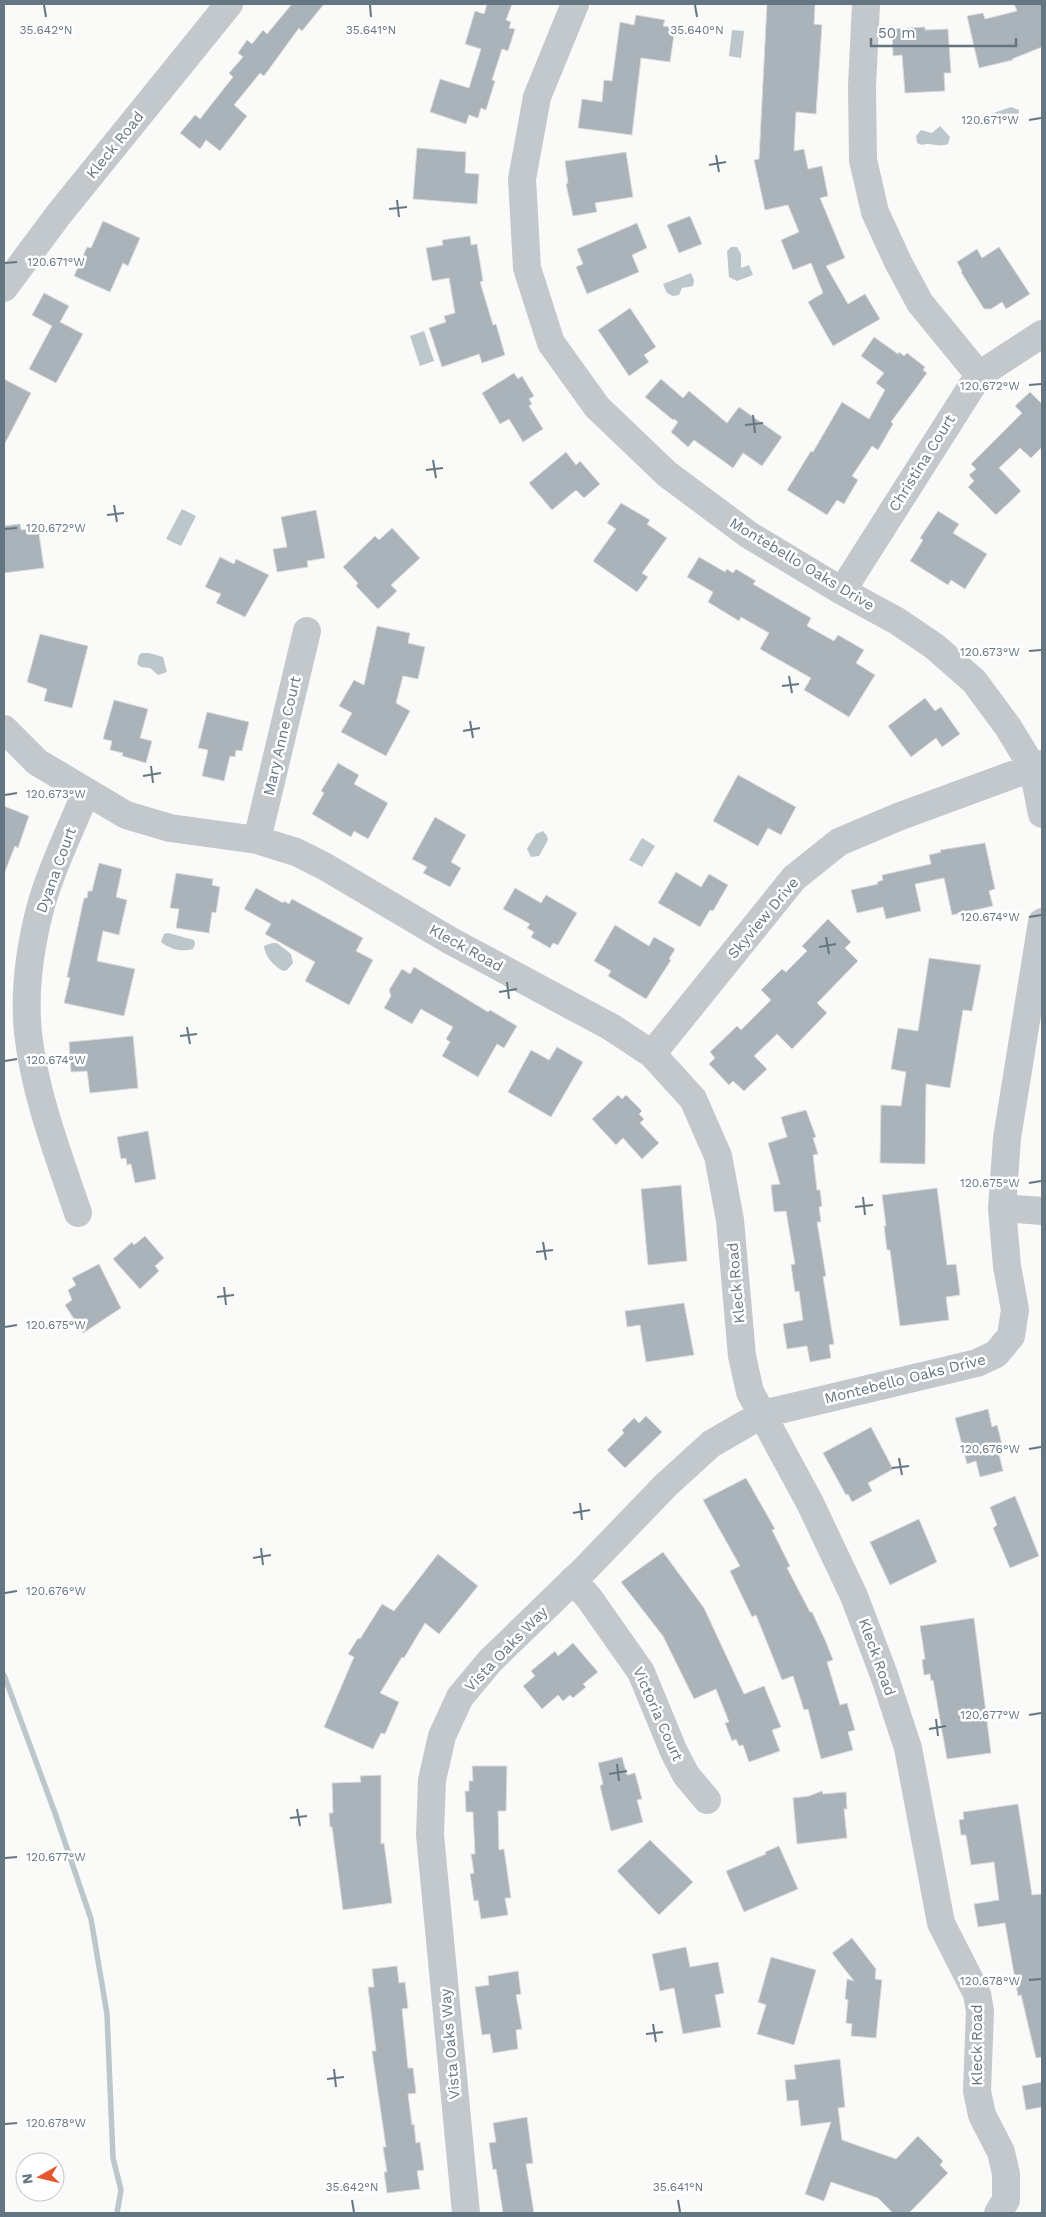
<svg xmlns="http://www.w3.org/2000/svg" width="1046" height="2217" font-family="'Work Sans',sans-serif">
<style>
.water{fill:#bbc7cb}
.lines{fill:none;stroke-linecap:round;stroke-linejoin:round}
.stream{stroke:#bbc7cb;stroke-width:5.5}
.building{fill:#aab3b9;stroke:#dcdcda}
.minor{stroke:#c3c8cc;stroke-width:28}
.ticks{fill:none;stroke:#657683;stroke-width:2}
.labels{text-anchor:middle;stroke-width:5;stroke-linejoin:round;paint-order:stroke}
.street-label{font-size:15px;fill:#657683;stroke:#fff}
.ticks-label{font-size:12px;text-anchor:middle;fill:#657683;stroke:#fff;stroke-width:5;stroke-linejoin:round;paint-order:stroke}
</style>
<rect width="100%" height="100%" fill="#fafaf8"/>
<path class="water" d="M 732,30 L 744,31 L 741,58 L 729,56 Z
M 1011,107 L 1019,110 L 1019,113 L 1015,118 L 1000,118 L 989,126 L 985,116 Z
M 940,126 L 950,137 L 948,144 C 938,148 931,142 922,145 L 917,143 L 916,136 L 921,130 L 932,133 Z
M 731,247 L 737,247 L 741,254 L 741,268 L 749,265 L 753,275 L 737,281 L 729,277 L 727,251 Z
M 691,273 L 694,280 L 693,286 L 682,288 L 679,295 L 673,296 L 667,293 L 663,284 Z
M 424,331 L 434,361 L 420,366 L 410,336 Z
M 182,509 L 196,516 L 181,546 L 166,539 Z
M 142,653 L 149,653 L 163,657 L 167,672 L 158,675 L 150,668 L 141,667 L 137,664 L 139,655 Z
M 543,831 L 547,836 L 548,840 L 539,856 L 531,857 L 527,849 L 536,834 Z
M 642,838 L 655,846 L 642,867 L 629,860 Z
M 168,933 L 194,940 L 195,944 L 193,949 C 182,952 171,950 161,942 L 164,934 Z
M 272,943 L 277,943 L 291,954 L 293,963 L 287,970 L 283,971 C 274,966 265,957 264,946 Z"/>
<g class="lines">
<path class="stream" d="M 4,1675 L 55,1813 L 91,1919 L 107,2014 L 113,2158 L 121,2190 L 117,2213"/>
</g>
<path class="building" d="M 292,4 L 324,4 L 302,31 L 299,28 L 264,76 L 260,73 L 234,105 L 247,116 L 220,151 L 206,140 L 200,149 L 180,133 L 195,115 L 200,119 L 233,77 L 229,73 L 243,57 L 238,53 L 247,40 L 252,44 L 263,30 L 267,34 Z
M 487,4 L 512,4 L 506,20 L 511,22 L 509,28 L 515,29 L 508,51 L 502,49 L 492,80 L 495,81 L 486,110 L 481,108 L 478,118 L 469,115 L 466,124 L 430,112 L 440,79 L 469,88 L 481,49 L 465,44 L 475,11 L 484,14 Z
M 767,4 L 815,4 L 814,24 L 822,25 L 816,114 L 796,112 L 794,151 L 804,149 L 808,169 L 822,166 L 828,196 L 820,198 L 845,258 L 826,266 L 848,304 L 865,294 L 880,319 L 833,346 L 808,302 L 823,293 L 811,263 L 793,270 L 781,240 L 799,232 L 788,205 L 765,210 L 754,160 L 759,159 Z
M 1014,4 L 1042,4 L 1042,47 L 1012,59 L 1013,60 L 979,68 L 967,16 L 983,13 L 985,19 L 1017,11 Z
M 636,15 L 665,20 L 663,26 L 675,28 L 670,62 L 641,58 L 632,135 L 578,128 L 582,99 L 602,102 L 604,80 L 612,81 L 620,22 L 634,25 Z
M 925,27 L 925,30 L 948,29 L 951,73 L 944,73 L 945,91 L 905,93 L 902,55 L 893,56 L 892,29 Z
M 417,148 L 466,152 L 465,173 L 479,174 L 477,204 L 413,199 Z
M 626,152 L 633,197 L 595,203 L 597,212 L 573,216 L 566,184 L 568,183 L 565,161 Z
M 690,216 L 702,244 L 679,253 L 667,225 Z
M 103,221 L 140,238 L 128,266 L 123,263 L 110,292 L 74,276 L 87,247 L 91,248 Z
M 637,223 L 647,248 L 632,255 L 639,272 L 587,294 L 576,267 L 583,264 L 577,249 Z
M 470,236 L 471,245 L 477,244 L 483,281 L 480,282 L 493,325 L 496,324 L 505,355 L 482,363 L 479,354 L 442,367 L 429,328 L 446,322 L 444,316 L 455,313 L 449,278 L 432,281 L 426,248 L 443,245 L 442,240 Z
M 999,247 L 1030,294 L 1006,309 L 1002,302 L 991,309 L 984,309 L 961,272 L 962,271 L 957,262 L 977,249 L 982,258 Z
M 44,293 L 69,306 L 60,322 L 83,334 L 56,383 L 29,369 L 52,326 L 32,315 Z
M 630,308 L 656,347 L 644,355 L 649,362 L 629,376 L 598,330 Z
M 874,337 L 898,354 L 899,352 L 904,356 L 907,353 L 925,367 L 923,370 L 927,373 L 891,422 L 893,424 L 878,450 L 872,446 L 852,476 L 858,480 L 844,504 L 837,500 L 827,515 L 787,490 L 811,451 L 813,452 L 842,402 L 869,419 L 885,390 L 876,383 L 884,373 L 861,356 Z
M 514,373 L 518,379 L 522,376 L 534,396 L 529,399 L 532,404 L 529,406 L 543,429 L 523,442 L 509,419 L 500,424 L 482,393 Z
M 4,379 L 31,393 L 4,445 Z
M 661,379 L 683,398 L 689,391 L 727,423 L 739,407 L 782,437 L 762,466 L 743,453 L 733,468 L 694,440 L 688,447 L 671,432 L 678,422 L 674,419 L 673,420 L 645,397 Z
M 1030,392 L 1042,404 L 1042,447 L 1031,458 L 1020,448 L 999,468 L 1021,491 L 996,515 L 968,487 L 974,481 L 969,475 L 976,469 L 971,464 L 1022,413 L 1015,406 Z
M 566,452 L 576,465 L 580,461 L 600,484 L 584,498 L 576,490 L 552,510 L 529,483 Z
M 621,503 L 650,520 L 647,524 L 667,538 L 642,573 L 648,577 L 637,592 L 593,561 L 616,529 L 607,523 Z
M 316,510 L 325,558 L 307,561 L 308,567 L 277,572 L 273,549 L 287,547 L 281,517 Z
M 938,511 L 959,524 L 953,533 L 987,554 L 965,589 L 951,580 L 948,585 L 910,561 L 923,540 L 920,538 Z
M 20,524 L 21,530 L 38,527 L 44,568 L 4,573 L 4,526 Z
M 392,528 L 420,558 L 391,585 L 397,591 L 378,609 L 356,586 L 358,583 L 343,567 L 375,536 L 379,540 Z
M 220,557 L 234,564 L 236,559 L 269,575 L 245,617 L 216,603 L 221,594 L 205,587 Z
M 699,557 L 725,572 L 727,569 L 733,573 L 736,569 L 756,581 L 753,584 L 811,618 L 807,626 L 834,641 L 838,635 L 864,650 L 856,663 L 875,675 L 849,717 L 804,690 L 811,678 L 760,649 L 769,633 L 741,617 L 739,621 L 708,602 L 713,592 L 687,577 Z
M 377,626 L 410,633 L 408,643 L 425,647 L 418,679 L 403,676 L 396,703 L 410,711 L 386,756 L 341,732 L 352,713 L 339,706 L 354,680 L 364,685 Z
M 40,634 L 88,646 L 72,708 L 44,701 L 47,689 L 27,682 Z
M 925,698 L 935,711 L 941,707 L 960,734 L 942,747 L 936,738 L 911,757 L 888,726 Z
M 114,700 L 148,709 L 140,738 L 152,741 L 146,763 L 122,756 L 123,753 L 110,750 L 112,741 L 103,739 Z
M 207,712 L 249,722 L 242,751 L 236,750 L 235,757 L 230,756 L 224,781 L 202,776 L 208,750 L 198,748 Z
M 338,763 L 359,775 L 354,784 L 388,803 L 368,839 L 354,831 L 351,837 L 312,814 L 324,793 L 321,791 Z
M 738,775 L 796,807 L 781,835 L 768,828 L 758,846 L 713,821 Z
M 4,806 L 29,816 L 18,848 L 15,846 L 4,874 Z
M 435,817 L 466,835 L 451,862 L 461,868 L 450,887 L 423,873 L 427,867 L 412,859 Z
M 985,843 L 995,889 L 989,891 L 993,906 L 952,915 L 944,878 L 915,884 L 921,911 L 886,919 L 883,907 L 857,913 L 851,890 L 878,884 L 877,882 L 883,880 L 882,875 L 931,864 L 929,855 L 941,852 L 940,850 Z
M 99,863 L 122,869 L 116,897 L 127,900 L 119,935 L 103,931 L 97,961 L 135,969 L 124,1016 L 64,1003 L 70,978 L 67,977 L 84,898 L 87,898 L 88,891 L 92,891 Z
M 676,872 L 701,887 L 709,874 L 728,885 L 713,911 L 710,910 L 700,927 L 658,903 Z
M 176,873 L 213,879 L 212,885 L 220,887 L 216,913 L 212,912 L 209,933 L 176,928 L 179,909 L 170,908 Z
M 256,888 L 283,903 L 284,901 L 289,904 L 292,899 L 363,938 L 356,951 L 373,960 L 349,1005 L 305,981 L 315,962 L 265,934 L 271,924 L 244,909 Z
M 515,888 L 541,903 L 546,895 L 577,913 L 558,945 L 553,943 L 550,948 L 531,937 L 534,932 L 527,928 L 530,924 L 503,909 Z
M 828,919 L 851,942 L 845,948 L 858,961 L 817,1003 L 827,1013 L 792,1049 L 777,1034 L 754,1056 L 767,1069 L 744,1091 L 733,1081 L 729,1085 L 709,1064 L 715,1058 L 710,1052 L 737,1026 L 741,1030 L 771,1000 L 761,990 L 782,969 L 786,972 L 807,951 L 802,946 Z
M 615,925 L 649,946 L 654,937 L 675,949 L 669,959 L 671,960 L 646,999 L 608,976 L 611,971 L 594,961 Z
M 929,958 L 981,965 L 972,1011 L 963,1010 L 950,1088 L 926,1084 L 925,1164 L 880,1163 L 881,1105 L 901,1106 L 906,1072 L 891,1069 L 898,1028 L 918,1031 Z
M 414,967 L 488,1012 L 490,1010 L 517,1026 L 504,1048 L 497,1044 L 478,1077 L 442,1056 L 450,1042 L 446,1039 L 453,1027 L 421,1009 L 412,1024 L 384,1008 L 391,996 L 389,990 L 402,969 L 410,974 Z
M 133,1036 L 138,1088 L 90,1093 L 87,1071 L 71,1072 L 69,1042 Z
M 557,1047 L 583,1062 L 551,1117 L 508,1092 L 531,1050 L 549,1060 Z
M 618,1095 L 622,1099 L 626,1095 L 642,1111 L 639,1114 L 644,1119 L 640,1123 L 659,1143 L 642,1159 L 623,1138 L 616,1145 L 592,1119 Z
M 806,1110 L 816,1137 L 813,1138 L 818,1154 L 813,1155 L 817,1190 L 820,1190 L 822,1206 L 819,1207 L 821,1222 L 817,1222 L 826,1276 L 823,1277 L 834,1344 L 829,1345 L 831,1358 L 810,1362 L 807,1346 L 787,1349 L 783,1324 L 803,1320 L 799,1291 L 795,1292 L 791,1265 L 795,1264 L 786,1211 L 774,1212 L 771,1185 L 780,1184 L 768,1143 L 787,1137 L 781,1117 Z
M 148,1131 L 156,1179 L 135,1183 L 131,1164 L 127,1165 L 126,1158 L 121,1159 L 117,1137 Z
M 681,1185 L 687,1261 L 648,1265 L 641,1189 Z
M 937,1188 L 947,1265 L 956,1264 L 960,1295 L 946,1297 L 949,1320 L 900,1326 L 890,1250 L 887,1250 L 884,1226 L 886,1226 L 882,1195 Z
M 145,1236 L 164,1258 L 155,1266 L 159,1271 L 140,1289 L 113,1259 L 132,1242 L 134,1245 Z
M 99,1264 L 121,1308 L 83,1333 L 65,1305 L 72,1300 L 68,1290 L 76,1285 L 72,1278 Z
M 684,1303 L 694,1355 L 646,1362 L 640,1325 L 627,1327 L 625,1311 Z
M 988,1409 L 992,1427 L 997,1425 L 1004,1452 L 999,1454 L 1003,1471 L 980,1477 L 976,1461 L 967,1464 L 955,1418 Z
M 646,1416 L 662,1432 L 625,1468 L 607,1450 L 624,1433 L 622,1430 L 634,1418 L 639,1423 Z
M 871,1427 L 893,1469 L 868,1483 L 872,1491 L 852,1502 L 848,1494 L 846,1495 L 823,1453 Z
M 746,1478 L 775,1529 L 772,1530 L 790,1566 L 787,1568 L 810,1612 L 812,1612 L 826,1642 L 833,1660 L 827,1662 L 840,1705 L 847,1703 L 855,1730 L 848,1732 L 853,1750 L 821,1759 L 808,1709 L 804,1710 L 793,1676 L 782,1680 L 756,1615 L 752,1617 L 730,1571 L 740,1566 L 703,1500 Z
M 1015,1496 L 1039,1556 L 1010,1568 L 993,1528 L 997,1525 L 990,1507 Z
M 919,1519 L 937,1562 L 890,1585 L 870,1542 Z
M 663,1552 L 704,1608 L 744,1694 L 764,1686 L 781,1727 L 772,1730 L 780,1751 L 749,1762 L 743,1745 L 739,1746 L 736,1739 L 732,1741 L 725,1723 L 729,1722 L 716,1689 L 694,1699 L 663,1636 L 621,1582 Z
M 438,1554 L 478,1586 L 439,1634 L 425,1623 L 404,1658 L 402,1657 L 380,1693 L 399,1702 L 385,1734 L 381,1733 L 373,1749 L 324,1727 L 354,1657 L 348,1654 L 358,1638 L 360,1639 L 382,1604 L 394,1611 Z
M 974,1618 L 991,1753 L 947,1759 L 933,1680 L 931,1681 L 930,1674 L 924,1675 L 922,1660 L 925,1659 L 920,1626 Z
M 573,1643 L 598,1672 L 583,1684 L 586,1687 L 573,1698 L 570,1695 L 563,1701 L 558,1695 L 542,1709 L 523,1686 L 535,1676 L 531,1671 L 555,1651 L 558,1656 Z
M 622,1757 L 627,1775 L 635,1773 L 642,1799 L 637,1800 L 643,1822 L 611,1831 L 600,1786 L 603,1784 L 598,1763 Z
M 472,1766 L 507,1766 L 506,1811 L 498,1811 L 499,1850 L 504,1849 L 511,1898 L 505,1898 L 508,1915 L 481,1919 L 478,1900 L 474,1901 L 470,1874 L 474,1873 L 471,1854 L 475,1854 L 473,1812 L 466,1812 L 465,1791 L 469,1791 L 469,1781 L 473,1781 Z
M 381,1775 L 381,1844 L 384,1843 L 392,1903 L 343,1910 L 332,1827 L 330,1827 L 329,1813 L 333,1813 L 332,1783 L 361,1782 L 360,1776 Z
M 822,1791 L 823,1794 L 846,1792 L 847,1809 L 844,1809 L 847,1838 L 797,1844 L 793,1798 L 809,1796 Z
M 1018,1804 L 1032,1895 L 1042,1894 L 1042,2057 L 1036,2058 L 1021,1995 L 1018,1996 L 1005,1923 L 978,1927 L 974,1904 L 999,1900 L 994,1862 L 971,1865 L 966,1835 L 961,1835 L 959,1820 L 964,1819 L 963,1812 Z
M 650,1840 L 693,1882 L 659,1915 L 617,1871 Z
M 779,1846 L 798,1889 L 744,1912 L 726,1871 L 766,1854 L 765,1852 Z
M 852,1938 L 876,1969 L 875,1979 L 882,1980 L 876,2038 L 851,2036 L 852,2024 L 846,2023 L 848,2000 L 845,1999 L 847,1979 L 854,1981 L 832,1953 Z
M 686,1947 L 690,1967 L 718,1962 L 724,1993 L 715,1995 L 721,2027 L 683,2034 L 674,1988 L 660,1991 L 652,1954 Z
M 771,1957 L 816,1970 L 794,2045 L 757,2034 L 766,2005 L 758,2002 Z
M 397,1966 L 399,1983 L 405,1982 L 408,2008 L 402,2009 L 408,2068 L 413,2068 L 416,2093 L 408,2094 L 412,2125 L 414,2124 L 416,2143 L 420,2142 L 424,2170 L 417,2171 L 420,2189 L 387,2193 L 384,2172 L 387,2172 L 383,2147 L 386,2147 L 372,2051 L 376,2051 L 368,1987 L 374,1987 L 372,1969 Z
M 518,1971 L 521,1994 L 516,1995 L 522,2029 L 516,2030 L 518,2049 L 493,2053 L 490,2034 L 482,2035 L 475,1987 L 489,1985 L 488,1976 Z
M 840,2059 L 845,2107 L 838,2108 L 842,2140 L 896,2159 L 918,2136 L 943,2161 L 940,2165 L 948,2173 L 909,2213 L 893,2213 L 878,2198 L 831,2182 L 824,2201 L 805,2194 L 831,2122 L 801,2126 L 798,2100 L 787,2101 L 785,2080 L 796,2079 L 794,2065 Z
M 1042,2082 L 1042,2107 L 1026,2110 L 1022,2086 Z
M 527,2117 L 533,2163 L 526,2164 L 534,2213 L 503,2213 L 496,2169 L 493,2170 L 489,2143 L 496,2142 L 493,2123 Z"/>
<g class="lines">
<path class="minor" d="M 575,4 L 537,97 L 522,179 L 527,268 L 551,343 L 597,407 L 667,474 L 749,535 L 842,591 L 897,621 L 934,646 L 974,681 L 1008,727 L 1033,768 L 1042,814
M 866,4 L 862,86 L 863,160 L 875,212 L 898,262 L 920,303 L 979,375
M 4,288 L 59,214 L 229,4
M 842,591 L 979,375 L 1042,334
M 4,729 L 37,762 L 126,815 L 170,828 L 257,840 L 296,852 L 324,866 L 451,941 L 611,1027 L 652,1054 L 693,1099 L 718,1156 L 730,1220 L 742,1356 L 750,1392 L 810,1503 L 854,1596 L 884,1675 L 908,1748 L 941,1923 L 977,1994 L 980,2011 L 977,2091 L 982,2115 L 1001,2152 L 1006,2174 L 1006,2200 L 998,2213
M 257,840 L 307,631
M 652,1054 L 794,878 L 839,842 L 898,817 L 1042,764
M 1002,1208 L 1042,1211
M 78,1213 C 58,1154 35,1095 28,1033 C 24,993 30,948 40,909 C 51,869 70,831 86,792
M 573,1580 L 589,1598 L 641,1672 L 674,1752 L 686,1775 L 707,1800
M 466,2213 L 430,1835 L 432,1780 L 442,1736 L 460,1697 L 490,1661 L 586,1568 L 666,1485 L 711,1444 L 763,1414 L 977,1363 L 996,1354 L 1011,1336 L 1015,1310 L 1007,1266 L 1002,1208 L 1007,1138 L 1042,922"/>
</g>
<path class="ticks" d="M 44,5 L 46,17M 370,5 L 371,17M 695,5 L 697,17M 1029,120 L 1041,118M 716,155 L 719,172M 709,165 L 726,162M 397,200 L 399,217M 389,209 L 407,207M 5,263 L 17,262M 1029,385 L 1041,384M 753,415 L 755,433M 745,425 L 763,423M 433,460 L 436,478M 426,470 L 443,468M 114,505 L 117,522M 107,515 L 124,513M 5,529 L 17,528M 1029,651 L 1041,650M 789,676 L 792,693M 782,686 L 799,684M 470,721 L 473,738M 463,731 L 480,728M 151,766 L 153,783M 143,776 L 161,773M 5,795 L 17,793M 1029,917 L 1041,915M 826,937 L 829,954M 819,947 L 836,944M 507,982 L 509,999M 499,992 L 517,989M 187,1027 L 190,1044M 180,1036 L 197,1034M 5,1061 L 17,1059M 1029,1183 L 1041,1181M 863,1197 L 865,1215M 855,1207 L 873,1205M 543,1242 L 546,1260M 536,1252 L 553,1250M 224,1287 L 226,1305M 217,1297 L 234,1295M 5,1327 L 17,1325M 1029,1449 L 1041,1447M 899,1458 L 902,1475M 892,1468 L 909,1466M 580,1503 L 582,1520M 573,1513 L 590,1510M 261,1548 L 263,1565M 253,1558 L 271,1555M 5,1593 L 17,1591M 1029,1715 L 1041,1713M 936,1719 L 938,1736M 929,1729 L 946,1726M 617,1764 L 619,1781M 609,1774 L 627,1771M 297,1809 L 300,1826M 290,1818 L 307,1816M 5,1858 L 17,1857M 1029,1980 L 1041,1979M 653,2024 L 656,2042M 646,2034 L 663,2032M 334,2069 L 336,2087M 327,2079 L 344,2077M 5,2124 L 17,2123M 352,2200 L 354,2212M 678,2200 L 680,2212"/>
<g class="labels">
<g class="street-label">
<text transform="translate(115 145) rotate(-51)" y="5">Kleck Road</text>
<text transform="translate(922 463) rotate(-58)" y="5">Christina Court</text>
<text transform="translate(802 564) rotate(31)" y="5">Montebello Oaks Drive</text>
<text transform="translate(282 736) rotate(-77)" y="5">Mary Anne Court</text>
<text transform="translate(56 870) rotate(-70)" y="5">Dyana Court</text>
<text transform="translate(763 918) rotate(-50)" y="5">Skyview Drive</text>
<text transform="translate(466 948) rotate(29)" y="5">Kleck Road</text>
<text transform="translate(736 1283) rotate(-95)" y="5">Kleck Road</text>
<text transform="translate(905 1379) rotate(-14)" y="5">Montebello Oaks Drive</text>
<text transform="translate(506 1649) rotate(-46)" y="5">Vista Oaks Way</text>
<text transform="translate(877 1657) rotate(70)" y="5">Kleck Road</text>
<text transform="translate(658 1714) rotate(66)" y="5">Victoria Court</text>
<text transform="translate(450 2044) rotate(-95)" y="5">Vista Oaks Way</text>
<text transform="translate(977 2045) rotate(-90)" y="5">Kleck Road</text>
</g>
</g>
<g class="ticks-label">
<text x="46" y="34">35.642°N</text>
<text x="371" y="34">35.641°N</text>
<text x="697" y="34">35.640°N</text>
<text x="990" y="124">120.671°W</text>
<text x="56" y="266">120.671°W</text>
<text x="990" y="390">120.672°W</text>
<text x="56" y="532">120.672°W</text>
<text x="990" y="656">120.673°W</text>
<text x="56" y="798">120.673°W</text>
<text x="990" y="921">120.674°W</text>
<text x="56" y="1064">120.674°W</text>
<text x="990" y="1187">120.675°W</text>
<text x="56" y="1329">120.675°W</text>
<text x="990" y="1453">120.676°W</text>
<text x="56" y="1595">120.676°W</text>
<text x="990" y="1719">120.677°W</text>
<text x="56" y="1861">120.677°W</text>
<text x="990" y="1985">120.678°W</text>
<text x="56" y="2127">120.678°W</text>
<text x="352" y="2191">35.642°N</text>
<text x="678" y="2191">35.641°N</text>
</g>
<rect width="1046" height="2217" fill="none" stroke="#657683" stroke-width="10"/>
<g transform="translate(40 2177) rotate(262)"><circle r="24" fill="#ffffff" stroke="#c1c8cd"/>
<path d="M0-4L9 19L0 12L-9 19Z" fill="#e4572e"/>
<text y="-8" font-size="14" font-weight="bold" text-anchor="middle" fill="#657683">N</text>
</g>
<path d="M871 38v8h145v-8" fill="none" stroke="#657683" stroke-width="2.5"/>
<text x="878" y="38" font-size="15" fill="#657683" stroke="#ffffff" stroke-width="4" paint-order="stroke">50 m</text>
</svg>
